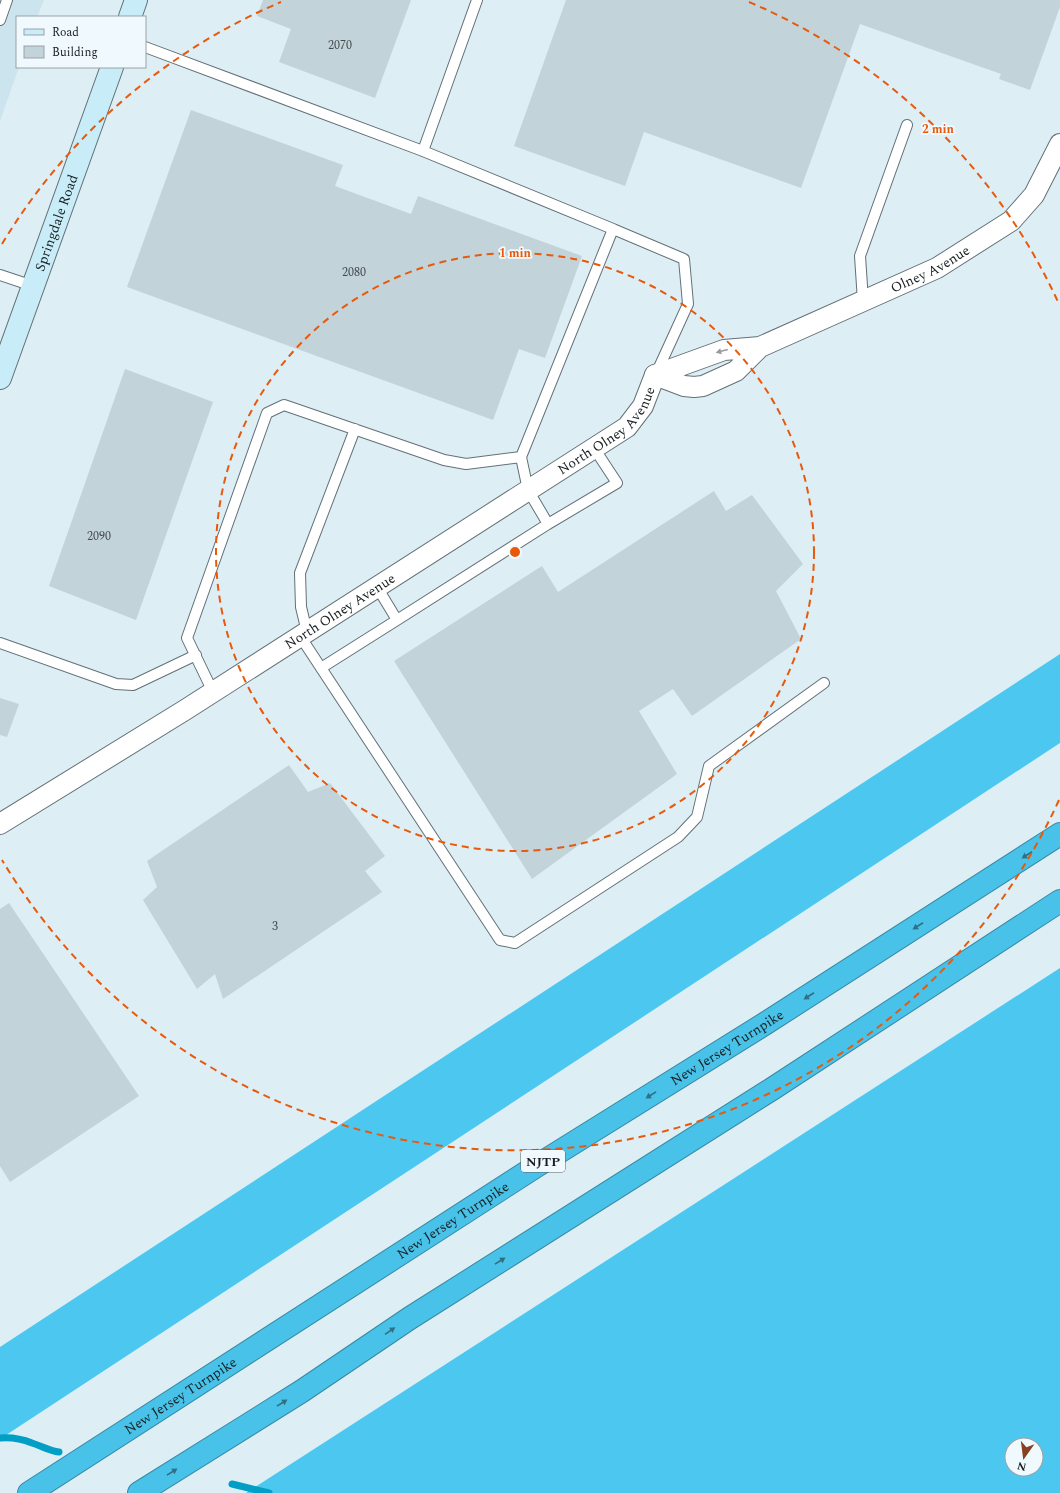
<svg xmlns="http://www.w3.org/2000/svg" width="1060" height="1493" font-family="Spectral,serif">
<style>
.built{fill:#cbe4ee}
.forest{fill:#4cc8f0;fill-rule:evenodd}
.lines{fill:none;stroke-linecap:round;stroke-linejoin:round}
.stream{stroke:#019ec5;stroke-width:7}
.building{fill:#c3d3da}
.lane-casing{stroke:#637177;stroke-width:12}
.street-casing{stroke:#637177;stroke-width:22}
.secondary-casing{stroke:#637177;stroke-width:24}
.highway-casing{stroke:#3889a3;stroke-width:24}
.lane{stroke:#fff;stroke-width:10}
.street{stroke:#fff;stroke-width:20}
.secondary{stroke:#c8edf8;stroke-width:22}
.highway{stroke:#48c2e9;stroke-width:22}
.oneway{fill:#989a9b}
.oneway2{fill:#307085}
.ring{fill:none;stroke:#e8590c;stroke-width:2;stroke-dasharray:7 5}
.labels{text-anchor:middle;stroke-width:3.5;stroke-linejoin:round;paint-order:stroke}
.number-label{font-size:12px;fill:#444c4f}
.shield{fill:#f0fafe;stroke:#5a6163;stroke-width:1}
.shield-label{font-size:13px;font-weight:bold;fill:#191f21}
.street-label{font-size:14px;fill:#191f21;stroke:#f0fafe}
.centre{fill:#e8590c;stroke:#f0fafe;stroke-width:2}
.ring-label{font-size:12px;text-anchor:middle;font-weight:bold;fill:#e8590c;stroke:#f0fafe;stroke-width:3.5;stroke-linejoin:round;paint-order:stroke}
</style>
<rect width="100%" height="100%" fill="#ddeef5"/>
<path class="built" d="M 0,0 L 44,0 L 37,17 L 17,17 L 17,67 L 19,67 L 0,121 Z"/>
<path class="forest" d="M 1060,654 L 1060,743 L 0,1439 L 0,1347 Z
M 1060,968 L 1060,1493 L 246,1493 ZM 1012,1445 L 1036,1445 L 1036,1469 L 1012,1469 Z"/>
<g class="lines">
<path class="stream" d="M 0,1438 C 10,1437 22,1439 32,1443 C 42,1446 49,1451 59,1452
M 232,1484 L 269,1493"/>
</g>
<path class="building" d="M 263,0 L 411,0 L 375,98 L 279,62 L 291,29 L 257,16 Z
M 566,0 L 1060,0 L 1060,7 L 1030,90 L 999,79 L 1001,74 L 860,24 L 801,188 L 644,132 L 625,186 L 514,146 Z
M 191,110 L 343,165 L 335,186 L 411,214 L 418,196 L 582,256 L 545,358 L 519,349 L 493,420 L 127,287 Z
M 125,369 L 213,402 L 136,620 L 49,586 Z
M 714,491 L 726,511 L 752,495 L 803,564 L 776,591 L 801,639 L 692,716 L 673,689 L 639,711 L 677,774 L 532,879 L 394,661 L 542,566 L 558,592 Z
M 0,698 L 19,704 L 7,737 L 0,735 Z
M 289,765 L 308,792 L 330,783 L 385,856 L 365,871 L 382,892 L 223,999 L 215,974 L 197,989 L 143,900 L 157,887 L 147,861 Z
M 9,903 L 139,1096 L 10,1182 L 0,1166 L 0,909 Z"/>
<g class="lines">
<defs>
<path id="lane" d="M 0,20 L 7,0
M 145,47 L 423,151 L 613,229 L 521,457 L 528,490 L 548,524 L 397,620
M 423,151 L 477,0
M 613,229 L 684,259 L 688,304 L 656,374
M 0,275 L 33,286
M 863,301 L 860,256 L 907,125
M 548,524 L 617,483 L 594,448
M 307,632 L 301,607 L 300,573 L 355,429
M 300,636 L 500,940 L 515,943 L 678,837 L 697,817 L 709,766 L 824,683
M 0,643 L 116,684 L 133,685 L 196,655
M 321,668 L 397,620 L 377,587
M 213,692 L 187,638 L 267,413 L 284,405 L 444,460 L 466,464 L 521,457"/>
<g id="street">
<path id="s1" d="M 760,347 L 736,371 L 703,386 L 694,387 L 684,386 L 655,375 L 724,350 L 760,347 L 937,268 L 1011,221 L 1034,195 L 1060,144"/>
<path id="s2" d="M 0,824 L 185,710 L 627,427 L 643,406 L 655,375"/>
</g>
<g id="secondary">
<path d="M 130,17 L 136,0"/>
<path id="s3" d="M 0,378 L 112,67"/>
</g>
<g id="highway">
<path id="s4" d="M 29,1493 L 538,1165 L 766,1023 L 1060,834"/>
<path d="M 139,1493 L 302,1391 L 410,1318 L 772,1089 L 1060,901"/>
</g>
</defs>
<use href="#lane" class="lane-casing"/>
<use href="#street" class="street-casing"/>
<use href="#secondary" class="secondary-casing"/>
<use href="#highway" class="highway-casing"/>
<use href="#lane" class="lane"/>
<use href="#street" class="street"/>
<use href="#secondary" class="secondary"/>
<use href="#highway" class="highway"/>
</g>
<defs><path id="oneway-solid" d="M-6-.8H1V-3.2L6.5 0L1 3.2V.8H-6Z"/></defs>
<use class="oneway" href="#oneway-solid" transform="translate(722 351) rotate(165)"/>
<g class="oneway2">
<use href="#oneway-solid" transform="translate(1027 855) rotate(147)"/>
<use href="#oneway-solid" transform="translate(918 926) rotate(147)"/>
<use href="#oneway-solid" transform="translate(809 996) rotate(147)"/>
<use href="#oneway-solid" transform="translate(651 1095) rotate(148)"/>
<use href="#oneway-solid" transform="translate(500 1261) rotate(-32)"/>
<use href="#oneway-solid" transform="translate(390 1331) rotate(-34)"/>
<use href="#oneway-solid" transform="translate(282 1403) rotate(-32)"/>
<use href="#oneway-solid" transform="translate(172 1472) rotate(-32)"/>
</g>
<g class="ring">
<circle cx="515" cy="552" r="299"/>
<path d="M1059 800A598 598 0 0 1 2 860M2 244A598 598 0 0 1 281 2M749 2A598 598 0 0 1 1059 304"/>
</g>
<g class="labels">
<g class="number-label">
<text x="340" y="49">2070</text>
<text x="354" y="276">2080</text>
<text x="99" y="540">2090</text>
<text x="275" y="930">3</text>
</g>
<rect class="shield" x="521" y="1150" width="44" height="22" rx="3"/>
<g class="shield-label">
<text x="543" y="1166">NJTP</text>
</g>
<g class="street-label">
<text dy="5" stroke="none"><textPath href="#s3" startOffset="165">Springdale Road</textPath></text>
<text dy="5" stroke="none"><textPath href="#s1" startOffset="417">Olney Avenue</textPath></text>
<text dy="5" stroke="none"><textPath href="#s2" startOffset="725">North Olney Avenue</textPath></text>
<text dy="5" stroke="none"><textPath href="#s2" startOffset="401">North Olney Avenue</textPath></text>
<text dy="5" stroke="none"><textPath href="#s4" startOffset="828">New Jersey Turnpike</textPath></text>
<text dy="5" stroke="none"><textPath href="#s4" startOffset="504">New Jersey Turnpike</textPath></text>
<text dy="5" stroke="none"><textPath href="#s4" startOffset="180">New Jersey Turnpike</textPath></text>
</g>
</g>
<circle cx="515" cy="552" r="6" class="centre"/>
<g class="ring-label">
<text x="938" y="133">2 min</text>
<text x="515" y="257">1 min</text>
</g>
<rect x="16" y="16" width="130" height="52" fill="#f0fafe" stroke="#9aa2a6"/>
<rect x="24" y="29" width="20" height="6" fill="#c8edf8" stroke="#9aa2a6"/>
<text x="52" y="36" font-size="12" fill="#191f21">Road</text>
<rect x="24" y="46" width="20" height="12" fill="#c3d3da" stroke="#9aa2a6"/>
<text x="52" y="56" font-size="12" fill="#191f21">Building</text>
<g transform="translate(1024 1457) rotate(194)"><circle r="19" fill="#f0fafe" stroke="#9aa2a6"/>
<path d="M0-3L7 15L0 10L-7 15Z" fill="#884120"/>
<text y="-6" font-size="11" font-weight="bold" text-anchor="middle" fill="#191f21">N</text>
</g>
</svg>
